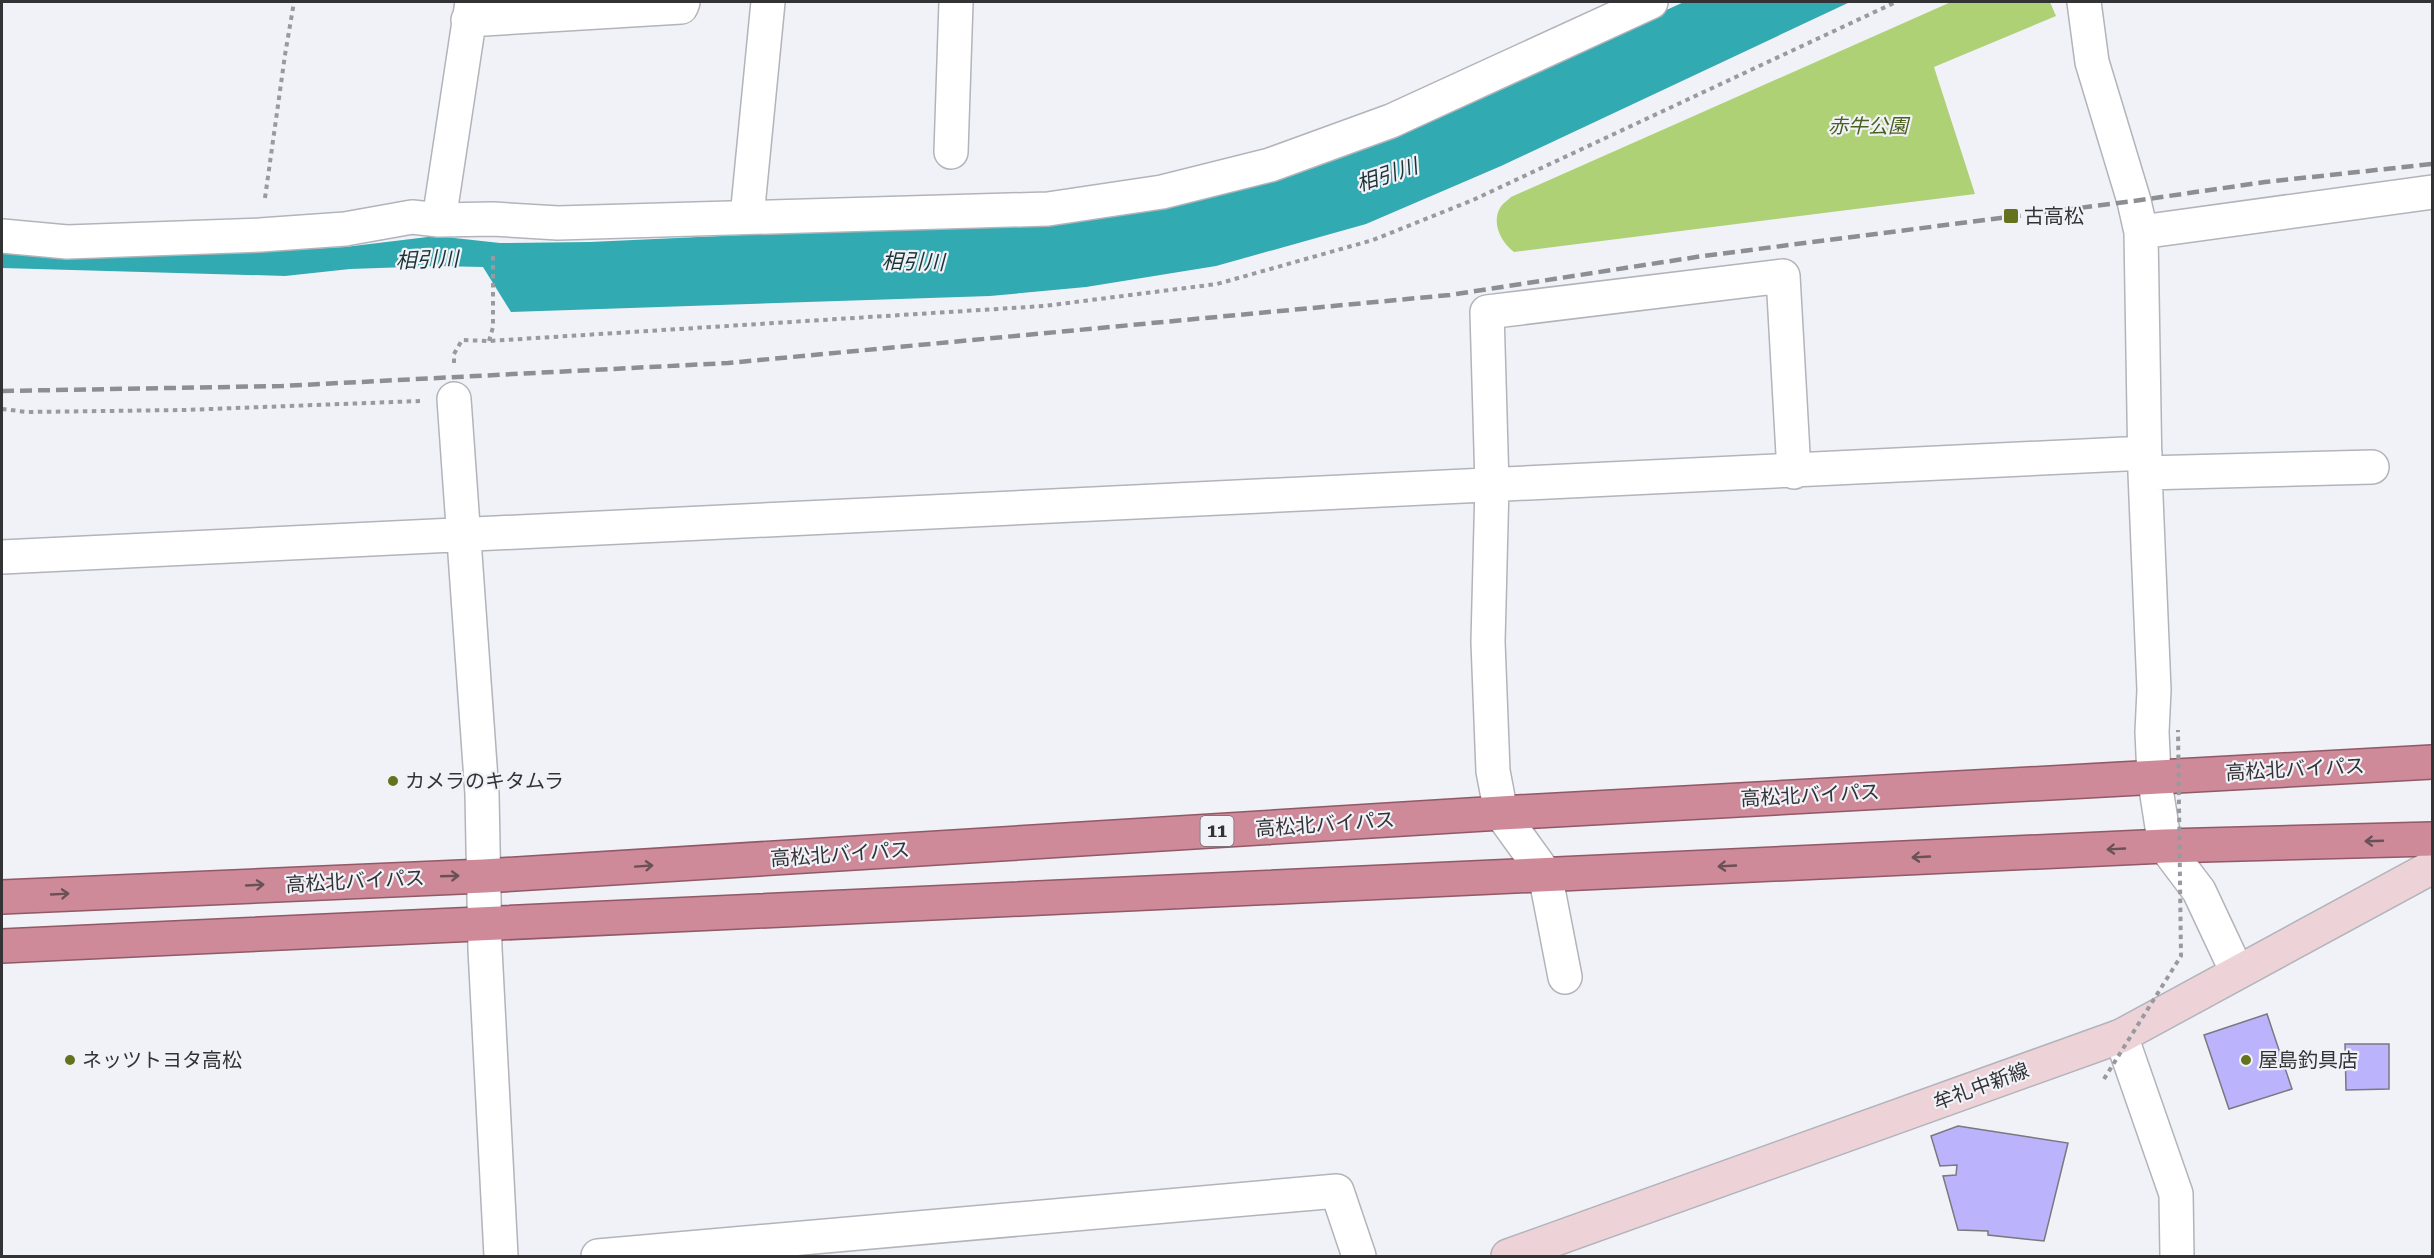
<svg xmlns="http://www.w3.org/2000/svg" width="2434" height="1258" font-family="'Roboto Serif','Noto Sans JP',serif">
<style>
.green{fill:#afd176}
.water{fill:#32aab2}
.building{fill:#bbb4fd;stroke:#79787e;stroke-width:1.5}
.lines{fill:none;stroke-linecap:round;stroke-linejoin:round}
.minor-casing{stroke:#b2b4ba;stroke-width:36}
.secondary-casing{stroke:#b2b4ba;stroke-width:36}
.trunk-casing{stroke:#905965;stroke-width:36}
.path{stroke:#999a9f;stroke-width:4;stroke-dasharray:4.5 4.5;stroke-linecap:butt}
.minor{stroke:#fff;stroke-width:33}
.secondary{stroke:#edd3d8;stroke-width:33}
.trunk{stroke:#ce8a98;stroke-width:33}
.rail{stroke:#8d8e92;stroke-width:4.5;stroke-dasharray:12 6;stroke-linecap:butt}
.path-bridge{stroke:#999a9f;stroke-width:4;stroke-dasharray:4.5 4.5;stroke-linecap:butt}
.oneway{stroke:#695158}
.poi-dot{fill:#64711d;stroke:#f0f2f8;stroke-width:2}
.labels{text-anchor:middle;stroke-width:4.5;stroke-linejoin:round;paint-order:stroke}
.shield{fill:#f0f2f8;stroke:#6c6c70;stroke-width:1.5}
.shield-label{font-size:18px;font-weight:bold;fill:#333336}
.park-label{font-size:20px;font-style:italic;fill:#4a601e;stroke:#f0f2f8}
.poi-label{font-size:20px;fill:#333336;stroke:#f0f2f8;text-anchor:start}
.street-label{font-size:20px;fill:#333336;stroke:#f0f2f8}
.water-label{font-size:21px;font-style:italic;fill:#1b3436;stroke:#f0f2f8}
</style>
<rect width="100%" height="100%" fill="#f0f2f8"/>
<path class="green" d="M 1951,2 L 2050,2 L 2056,16 L 1934,67 L 1975,194 L 1514,252 C 1502,243 1491,224 1500,208 C 1502,204 1508,200 1511,197 Z"/>
<path class="water" d="M 1684,2 L 1850,2 L 1501,166 L 1366,224 L 1216,266 L 1086,287 L 990,296 L 511,312 L 483,267 L 437,266 L 350,269 L 285,276 L 2,268 L 2,247 L 252,252 L 345,247 L 436,236 L 500,243 L 590,242 L 1049,221 L 1589,45 Z"/>
<path class="building" d="M 2267,1014 L 2292,1089 L 2229,1109 L 2204,1035 Z
M 2345,1044 L 2389,1044 L 2389,1089 L 2346,1090 Z
M 1958,1126 L 2068,1143 L 2044,1241 L 1988,1235 L 1988,1231 L 1958,1230 L 1943,1176 L 1956,1175 L 1957,1165 L 1940,1166 L 1931,1136 Z"/>
<g class="lines">
<defs>
<path id="minor" d="M 2084,2 L 2092,62 L 2134,201 L 2141,232 L 2145,473 L 2154,690 L 2152,732 L 2154,776 L 2165,846 L 2199,891 L 2237,972
M 468,20 L 681,7 L 683,2
M 951,152 L 956,2
M 747,217 L 768,2
M 439,220 L 472,2
M 2141,232 L 2432,192
M 2,236 L 67,242 L 260,235 L 345,229 L 412,217 L 439,220 L 493,219 L 558,223 L 1048,209 L 1162,192 L 1270,165 L 1391,121 L 1651,2
M 454,399 L 482,794 L 485,949 L 501,1256
M 2145,473 L 2372,467
M 2,557 L 2145,453
M 1565,977 L 1545,874 L 1501,813 L 1493,771 L 1488,642 L 1492,485 L 1487,312 L 1783,276 L 1794,472
M 2121,1036 L 2176,1194 L 2177,1256
M 598,1256 L 1337,1191 L 1359,1256"/>
<path id="secondary" d="M 1508,1256 L 2121,1036 L 2432,867"/>
<path id="trunk" d="M 2,897 L 484,876 L 1501,813 L 2432,762
M 2,946 L 2165,846 L 2432,839"/>
</defs>
<use href="#minor" class="minor-casing"/>
<use href="#secondary" class="secondary-casing"/>
<use href="#trunk" class="trunk-casing"/>
<path class="path" d="M 265,198 L 285,55 L 294,2
M 489,341 L 493,327 L 493,255
M 454,363 L 454,354 L 462,340 L 489,341 L 1044,306 L 1217,284 L 1373,240 L 1473,200 L 1896,2
M 2,409 L 27,412 L 184,410 L 420,401"/>
<use href="#minor" class="minor"/>
<use href="#secondary" class="secondary"/>
<use href="#trunk" class="trunk"/>
<path class="rail" d="M 2,391 L 282,386 L 728,363 L 1450,295 L 1703,256 L 2134,201 L 2265,182 L 2432,164"/>
<path class="path-bridge" d="M 2104,1079 L 2181,956 L 2178,730"/>
</g>
<defs><path id="oneway-shaft" d="M-6 0H5M1.5-3L5.5 0L1.5 3" fill="none" stroke-width="1.6" stroke-linecap="round" stroke-linejoin="round" transform="scale(1.5)"/></defs>
<g class="oneway">
<use href="#oneway-shaft" transform="translate(2374 841) rotate(178)"/>
<use href="#oneway-shaft" transform="translate(2116 849) rotate(177)"/>
<use href="#oneway-shaft" transform="translate(1921 857) rotate(177)"/>
<use href="#oneway-shaft" transform="translate(644 866) rotate(-4)"/>
<use href="#oneway-shaft" transform="translate(1727 866) rotate(177)"/>
<use href="#oneway-shaft" transform="translate(450 876) rotate(-2)"/>
<use href="#oneway-shaft" transform="translate(255 885) rotate(-3)"/>
<use href="#oneway-shaft" transform="translate(60 894) rotate(-3)"/>
</g>
<g class="poi-dot">
<rect x="2003" y="208" width="16" height="16" rx="3"/>
<circle cx="393" cy="781" r="6"/>
<circle cx="70" cy="1060" r="6"/>
<circle cx="2246" cy="1060" r="6"/>
</g>
<g class="labels">
<rect class="shield" x="1200.5" y="816" width="33" height="30" rx="4.5"/>
<g class="shield-label">
<text x="1217" y="837">11</text>
</g>
<g class="park-label">
<text x="1868" y="133">赤牛公園</text>
</g>
<g class="poi-label">
<text x="2024" y="223">古高松</text>
<text x="405" y="788">カメラのキタムラ</text>
<text x="82" y="1067">ネッツトヨタ高松</text>
<text x="2258" y="1067">屋島釣具店</text>
</g>
<g class="street-label">
<text transform="translate(2295 769) rotate(-3)" y="7">高松北バイパス</text>
<text transform="translate(1810 795) rotate(-3)" y="7">高松北バイパス</text>
<text transform="translate(1325 824) rotate(-4)" y="7">高松北バイパス</text>
<text transform="translate(840 854) rotate(-4)" y="7">高松北バイパス</text>
<text transform="translate(355 881) rotate(-3)" y="7">高松北バイパス</text>
<text transform="translate(1981 1086) rotate(-20)" y="7">牟礼中新線</text>
</g>
<g class="water-label">
<text transform="translate(1387 175) rotate(-18)" y="7">相引川</text>
<text transform="translate(427 260) rotate(-2)" y="7">相引川</text>
<text transform="translate(913 262) rotate(1)" y="7">相引川</text>
</g>
</g>
<rect width="2434" height="1258" fill="none" stroke="#333336" stroke-width="6"/>
</svg>
